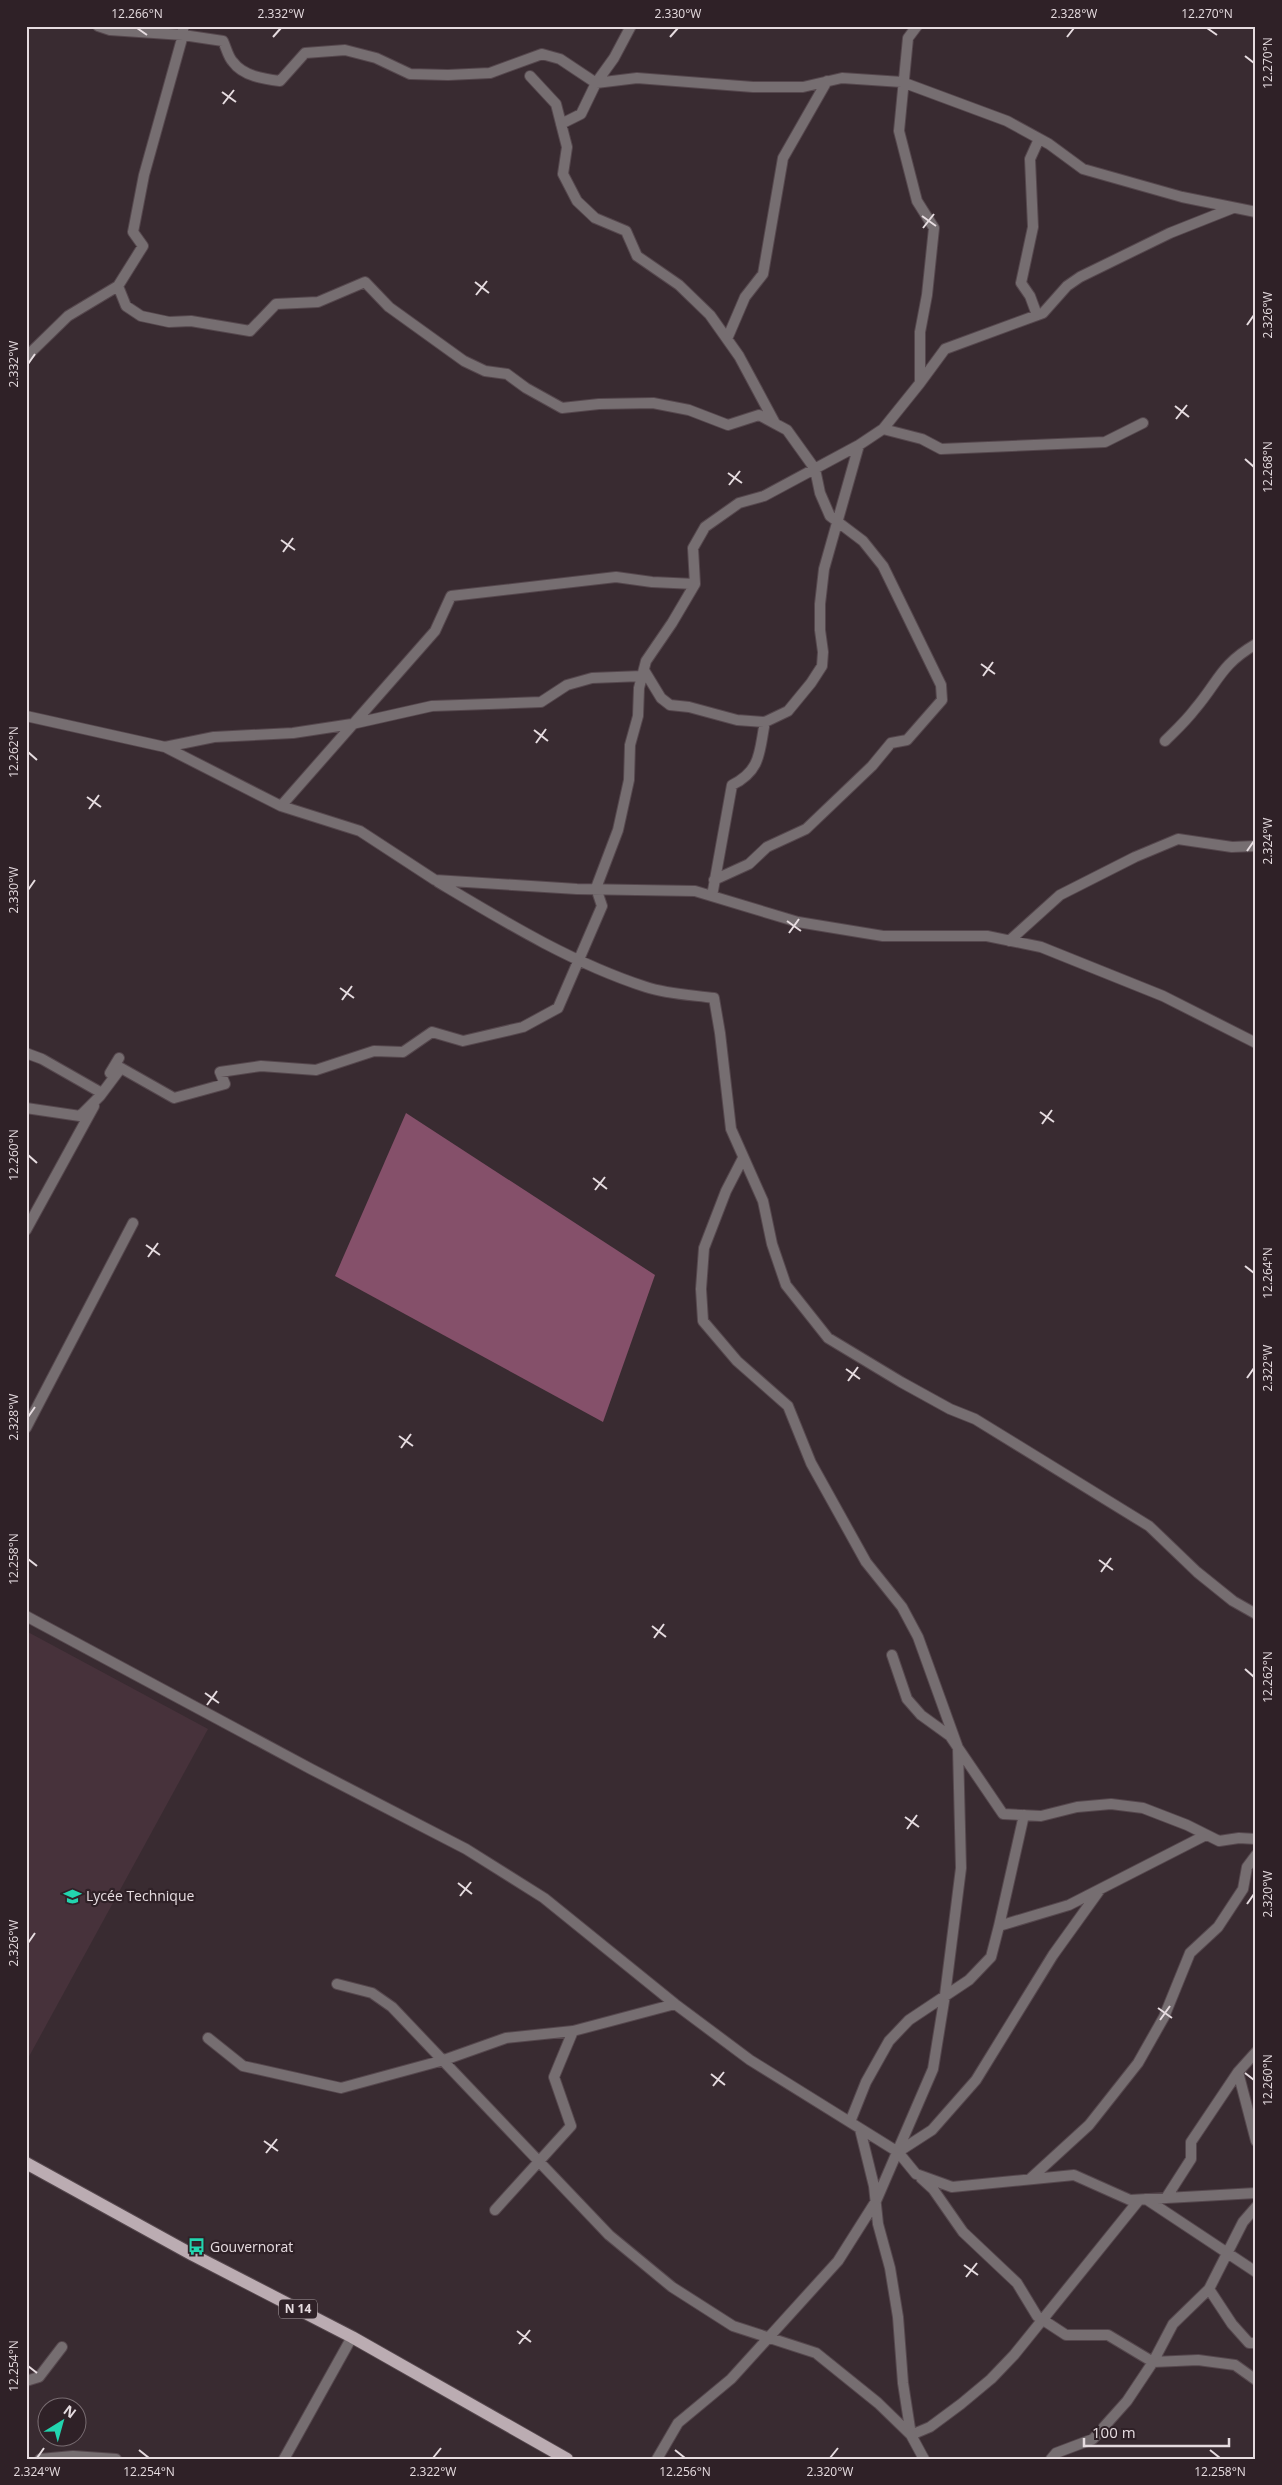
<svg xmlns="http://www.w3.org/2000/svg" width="1282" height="2485" font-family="'Open Sans',sans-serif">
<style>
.built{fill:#47323b}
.forest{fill:#85506a}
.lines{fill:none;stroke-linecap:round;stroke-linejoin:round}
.minor-casing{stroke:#55474d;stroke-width:12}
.major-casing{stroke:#55474d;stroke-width:14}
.minor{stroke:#766e71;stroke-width:10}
.major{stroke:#bbacb2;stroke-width:12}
.ticks{fill:none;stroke:#e6dce0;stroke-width:2}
.labels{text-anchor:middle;stroke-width:4.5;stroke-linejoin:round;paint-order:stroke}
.shield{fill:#2f2127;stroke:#afa4a8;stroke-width:1}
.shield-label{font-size:12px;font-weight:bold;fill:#e6dce0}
.poi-label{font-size:14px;fill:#e6dce0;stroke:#2f2127;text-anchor:start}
.neatline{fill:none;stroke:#e6dce0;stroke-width:2}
.ticks-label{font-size:12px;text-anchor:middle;fill:#e6dce0}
</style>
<rect width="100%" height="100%" fill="#392b31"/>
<path class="built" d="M 26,1631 L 208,1729 L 26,2062 Z"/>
<path class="forest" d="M 406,1113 L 655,1275 L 603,1422 L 335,1276 Z"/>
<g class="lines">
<defs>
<path id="minor" d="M 98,26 L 110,30 L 183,35 L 223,41 C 226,47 228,57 233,62 C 243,76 264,79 280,81 L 305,53 L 345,50 L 376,58 L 410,74 L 448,75 L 490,73 L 542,54 L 560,59 L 596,83 L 637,78 L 753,87 L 803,87 L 842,78 L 902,82 L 1007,121 L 1049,144 L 1083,169 L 1182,197 L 1256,212
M 530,76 L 556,104 L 567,147 L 563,174 L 577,201 L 595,218 L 626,231 L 637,256 L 679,285 L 710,315 L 739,356 L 775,423
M 561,124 L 581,114 L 596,83 L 614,58 L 631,26
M 118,286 L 126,306 L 141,316 L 169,322 L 191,321 L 250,331 L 276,304 L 318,302 L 365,282 L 389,307 L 464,361 L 485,371 L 507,374 L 526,388 L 562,408 L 599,404 L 653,403 L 689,410 L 728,425 L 759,415 L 787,430 L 815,469 L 820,493 L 830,516 L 863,541 L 883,566 L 941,685 L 942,700 L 907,740 L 891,743 L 872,766 L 806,829 L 767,847 L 749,864 L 714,880
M 1037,315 L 1030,296 L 1021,283 L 1033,227 L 1030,159 L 1039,139
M 727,339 L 745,297 L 763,274 L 783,158 L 827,81
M 26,357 L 68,316 L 118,286 L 143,246 L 133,232 L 144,175 L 183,35 L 183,26
M 920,383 L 945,349 L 1043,313 L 1067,286 L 1080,277 L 1170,233 L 1233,208
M 883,429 L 922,439 L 941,449 L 1105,442 L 1143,423
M 644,670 L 661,698 L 670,705 L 689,707 L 737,720 L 765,722 L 788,711 L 811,683 L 822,666 L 823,652 L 820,630 L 820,604 L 824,569 L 859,445
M 26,716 L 165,747 L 281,806 L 360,831 L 435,880 L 577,889 L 695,891 L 798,922 L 883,936 L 987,936 L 1041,947 L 1163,996 L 1256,1043
M 1165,741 C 1175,731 1186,721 1195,709 C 1219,681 1220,665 1256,644
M 165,747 L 214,737 L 293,733 L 352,724 L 432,706 L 541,702 L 567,685 L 592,678 L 642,676
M 281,806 L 435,631 L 451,596 L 616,577 L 652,582 L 695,584
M 438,882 C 505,922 572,963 646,987 C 667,994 692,995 714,998 L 720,1033 L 731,1129 L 763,1201 L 772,1244 L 786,1285 L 828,1338 L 901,1382 L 950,1409 L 975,1419 L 1149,1526 L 1197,1572 L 1233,1601 L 1256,1614
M 712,896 L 732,785 C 762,770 759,751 765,722
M 1009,941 L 1060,895 L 1135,857 L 1178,839 L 1232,847 L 1256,846
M 26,1053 L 42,1059 L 100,1092
M 110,1073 L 119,1058
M 26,1108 L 80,1116 L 100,1096 L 121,1068 L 174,1098 L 225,1084 L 220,1072 L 261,1066 L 316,1070 L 374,1051 L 403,1052 L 432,1032 L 463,1041 L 523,1027 L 558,1008 L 602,906 L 596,888 L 618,830 L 629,780 L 630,745 L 638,716 L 639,688 L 646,661 L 672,623 L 695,584 L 693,548 L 705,527 L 739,503 L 764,496 L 859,445 L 883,429 L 920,383 L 920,332 L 927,295 L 934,228 L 917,201 L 899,131 L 908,38 L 917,26
M 26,1230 L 94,1106
M 26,1428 L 133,1223
M 26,1616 L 311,1769 L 466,1849 L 544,1898 L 675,2004 L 750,2060 L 898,2152 L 916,2174 L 952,2187 L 1074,2175 L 1130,2200 L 1256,2193
M 892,1655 L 907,1699 L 921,1715 L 950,1736 L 1003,1814 L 1041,1816 L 1077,1807 L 1111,1804 L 1143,1808 L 1187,1825 L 1219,1841 L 1239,1838 L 1256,1839
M 999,1926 L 1024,1815
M 337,1984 L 372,1993 L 392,2007 L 609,2235 L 672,2287 L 733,2326 L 816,2353 L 878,2403 L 911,2435 L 924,2459
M 208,2038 L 243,2066 L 341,2088 L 444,2060 L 506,2038 L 573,2031 L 675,2004
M 1238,2072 L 1256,2141
M 850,2122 L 866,2082 L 889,2041 L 909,2020 L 969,1980 L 991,1957 L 999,1926 L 1069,1905 L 1206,1835
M 860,2129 L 874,2186 L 878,2224 L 890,2268 L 898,2317 L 903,2383 L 911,2435 L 930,2427 L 961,2404 L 991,2379 L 1014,2355 L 1139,2200
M 898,2152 L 932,2130 L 976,2080 L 1053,1955 L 1099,1891
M 921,2178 L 933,2189 L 963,2232 L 1017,2283 L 1037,2316 L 1066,2335 L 1108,2335 L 1153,2362 L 1198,2360 L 1235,2365 L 1256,2380
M 1030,2179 L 1089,2125 L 1138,2063 L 1164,2017 L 1190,1953 L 1218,1927 L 1243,1889 L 1247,1867 L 1256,1855
M 1166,2198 L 1191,2159 L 1191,2142 L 1238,2072 L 1256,2052
M 1146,2199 L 1256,2272
M 495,2210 L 571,2126 L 554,2077 L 573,2031
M 1209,2289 L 1232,2324 L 1249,2343 L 1256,2343
M 26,2381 L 39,2377 L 62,2347
M 40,2459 L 73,2456 L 116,2459
M 284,2459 L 352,2337
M 657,2459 L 678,2423 L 731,2379 L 838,2261 L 876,2201 L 933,2069 L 945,1995 L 961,1868 L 958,1748 L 918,1637 L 902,1607 L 866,1562 L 811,1463 L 788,1406 L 737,1361 L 703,1321 L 701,1289 L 704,1248 L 726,1191 L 743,1158
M 1051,2459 L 1056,2453 L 1093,2439 L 1127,2401 L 1153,2362 L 1173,2324 L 1209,2289 L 1243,2222 L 1256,2207"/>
<path id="major" d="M 26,2163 L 193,2255 L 352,2337 L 567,2459"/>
</defs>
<use href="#minor" class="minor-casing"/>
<use href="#major" class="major-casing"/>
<use href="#minor" class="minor"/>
<use href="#major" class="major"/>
</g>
<path class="ticks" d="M 137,28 L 147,35M 1207,28 L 1217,35M 273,37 L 281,28M 670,37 L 678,28M 1067,37 L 1074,28M 1245,56 L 1254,63M 222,92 L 236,102M 223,104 L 234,90M 922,216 L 936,226M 923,228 L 934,214M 475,282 L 489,293M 476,295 L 487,281M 1247,325 L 1254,315M 28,364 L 35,354M 1175,406 L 1189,417M 1176,419 L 1187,405M 1245,459 L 1254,467M 728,473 L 742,483M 729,485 L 740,471M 281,540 L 295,550M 283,552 L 293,538M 981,664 L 995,674M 983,676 L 993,662M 534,730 L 548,741M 536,743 L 546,729M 28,752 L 37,760M 87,797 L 101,807M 89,809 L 99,795M 1247,851 L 1254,841M 28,890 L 35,880M 787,921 L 801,931M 789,933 L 799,919M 340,988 L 354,998M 342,1000 L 352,986M 1040,1112 L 1054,1122M 1042,1124 L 1052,1110M 28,1155 L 37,1163M 593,1178 L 607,1189M 595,1190 L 605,1177M 146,1245 L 160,1255M 148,1257 L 158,1243M 1245,1266 L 1254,1273M 846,1369 L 860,1379M 1247,1378 L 1254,1368M 848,1381 L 858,1367M 28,1417 L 35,1407M 399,1436 L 413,1446M 401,1448 L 411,1434M 28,1559 L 37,1566M 1099,1560 L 1113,1570M 1101,1572 L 1111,1558M 652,1626 L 666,1637M 654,1638 L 664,1624M 1245,1669 L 1254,1677M 205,1693 L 219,1703M 207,1705 L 217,1691M 905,1817 L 919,1827M 907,1829 L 917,1815M 458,1883 L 472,1894M 460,1896 L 471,1882M 1247,1904 L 1254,1894M 28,1943 L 35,1933M 1158,2008 L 1172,2018M 1160,2020 L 1170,2006M 1245,2073 L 1254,2080M 711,2074 L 725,2085M 713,2086 L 724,2072M 264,2141 L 278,2151M 266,2153 L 277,2139M 964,2265 L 978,2275M 966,2277 L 977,2263M 517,2331 L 531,2342M 519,2344 L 530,2330M 28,2366 L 37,2373M 139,2450 L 149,2458M 675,2450 L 685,2458M 1210,2450 L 1220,2458M 37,2458 L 44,2448M 433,2458 L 441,2448M 830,2458 L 838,2448"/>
<defs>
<symbol id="school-bare" viewBox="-9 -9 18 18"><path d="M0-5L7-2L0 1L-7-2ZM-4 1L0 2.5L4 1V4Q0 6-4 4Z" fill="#22d5af" stroke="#2f2127" stroke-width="2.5" paint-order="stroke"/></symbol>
<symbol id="bus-bare" viewBox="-9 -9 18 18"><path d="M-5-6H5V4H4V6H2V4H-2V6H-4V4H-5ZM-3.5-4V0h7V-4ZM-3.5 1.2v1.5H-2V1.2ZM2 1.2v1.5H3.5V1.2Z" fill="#22d5af" stroke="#2f2127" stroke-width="2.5" paint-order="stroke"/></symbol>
</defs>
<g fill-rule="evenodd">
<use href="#school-bare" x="60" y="1884" width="25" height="25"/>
<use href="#bus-bare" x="184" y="2234" width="25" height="25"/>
</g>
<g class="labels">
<rect class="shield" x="279" y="2299.5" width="38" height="19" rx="4"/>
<g class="shield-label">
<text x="298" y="2313">N 14</text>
</g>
<g class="poi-label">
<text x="86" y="1901">Lycée Technique</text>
<text x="210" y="2252">Gouvernorat</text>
</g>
</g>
<rect width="1282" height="2485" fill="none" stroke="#2f2127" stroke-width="55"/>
<g transform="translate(62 2422) rotate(37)"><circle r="24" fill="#2f2127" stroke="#786c71"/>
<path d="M0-4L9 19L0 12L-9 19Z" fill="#22d5af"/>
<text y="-8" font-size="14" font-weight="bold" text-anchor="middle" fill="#e6dce0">N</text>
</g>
<path d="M1084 2438v8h145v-8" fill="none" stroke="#e6dce0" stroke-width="2.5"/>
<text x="1092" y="2438" font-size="15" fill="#e6dce0" stroke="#2f2127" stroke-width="4" paint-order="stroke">100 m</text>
<rect x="28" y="28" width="1226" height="2430" class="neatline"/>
<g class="ticks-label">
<text x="137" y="18">12.266°N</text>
<text x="281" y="18">2.332°W</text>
<text x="678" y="18">2.330°W</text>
<text x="1074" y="18">2.328°W</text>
<text x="1207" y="18">12.270°N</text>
<text transform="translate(1268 63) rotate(-90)" y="4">12.270°N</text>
<text transform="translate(1268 315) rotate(-90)" y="4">2.326°W</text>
<text transform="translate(14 364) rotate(-90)" y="4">2.332°W</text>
<text transform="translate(1268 467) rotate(-90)" y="4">12.268°N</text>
<text transform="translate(14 752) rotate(-90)" y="4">12.262°N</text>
<text transform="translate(1268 841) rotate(-90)" y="4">2.324°W</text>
<text transform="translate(14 890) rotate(-90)" y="4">2.330°W</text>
<text transform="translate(14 1155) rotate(-90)" y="4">12.260°N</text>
<text transform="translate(1268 1273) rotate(-90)" y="4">12.264°N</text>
<text transform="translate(1268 1368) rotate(-90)" y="4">2.322°W</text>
<text transform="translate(14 1417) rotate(-90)" y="4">2.328°W</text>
<text transform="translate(14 1559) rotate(-90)" y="4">12.258°N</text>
<text transform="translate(1268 1677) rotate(-90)" y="4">12.262°N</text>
<text transform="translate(1268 1894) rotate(-90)" y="4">2.320°W</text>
<text transform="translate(14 1943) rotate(-90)" y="4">2.326°W</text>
<text transform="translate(1268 2080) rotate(-90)" y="4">12.260°N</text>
<text transform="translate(14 2366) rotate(-90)" y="4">12.254°N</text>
<text x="37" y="2476">2.324°W</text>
<text x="149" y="2476">12.254°N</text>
<text x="433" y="2476">2.322°W</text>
<text x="685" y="2476">12.256°N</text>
<text x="830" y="2476">2.320°W</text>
<text x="1220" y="2476">12.258°N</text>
</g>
</svg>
